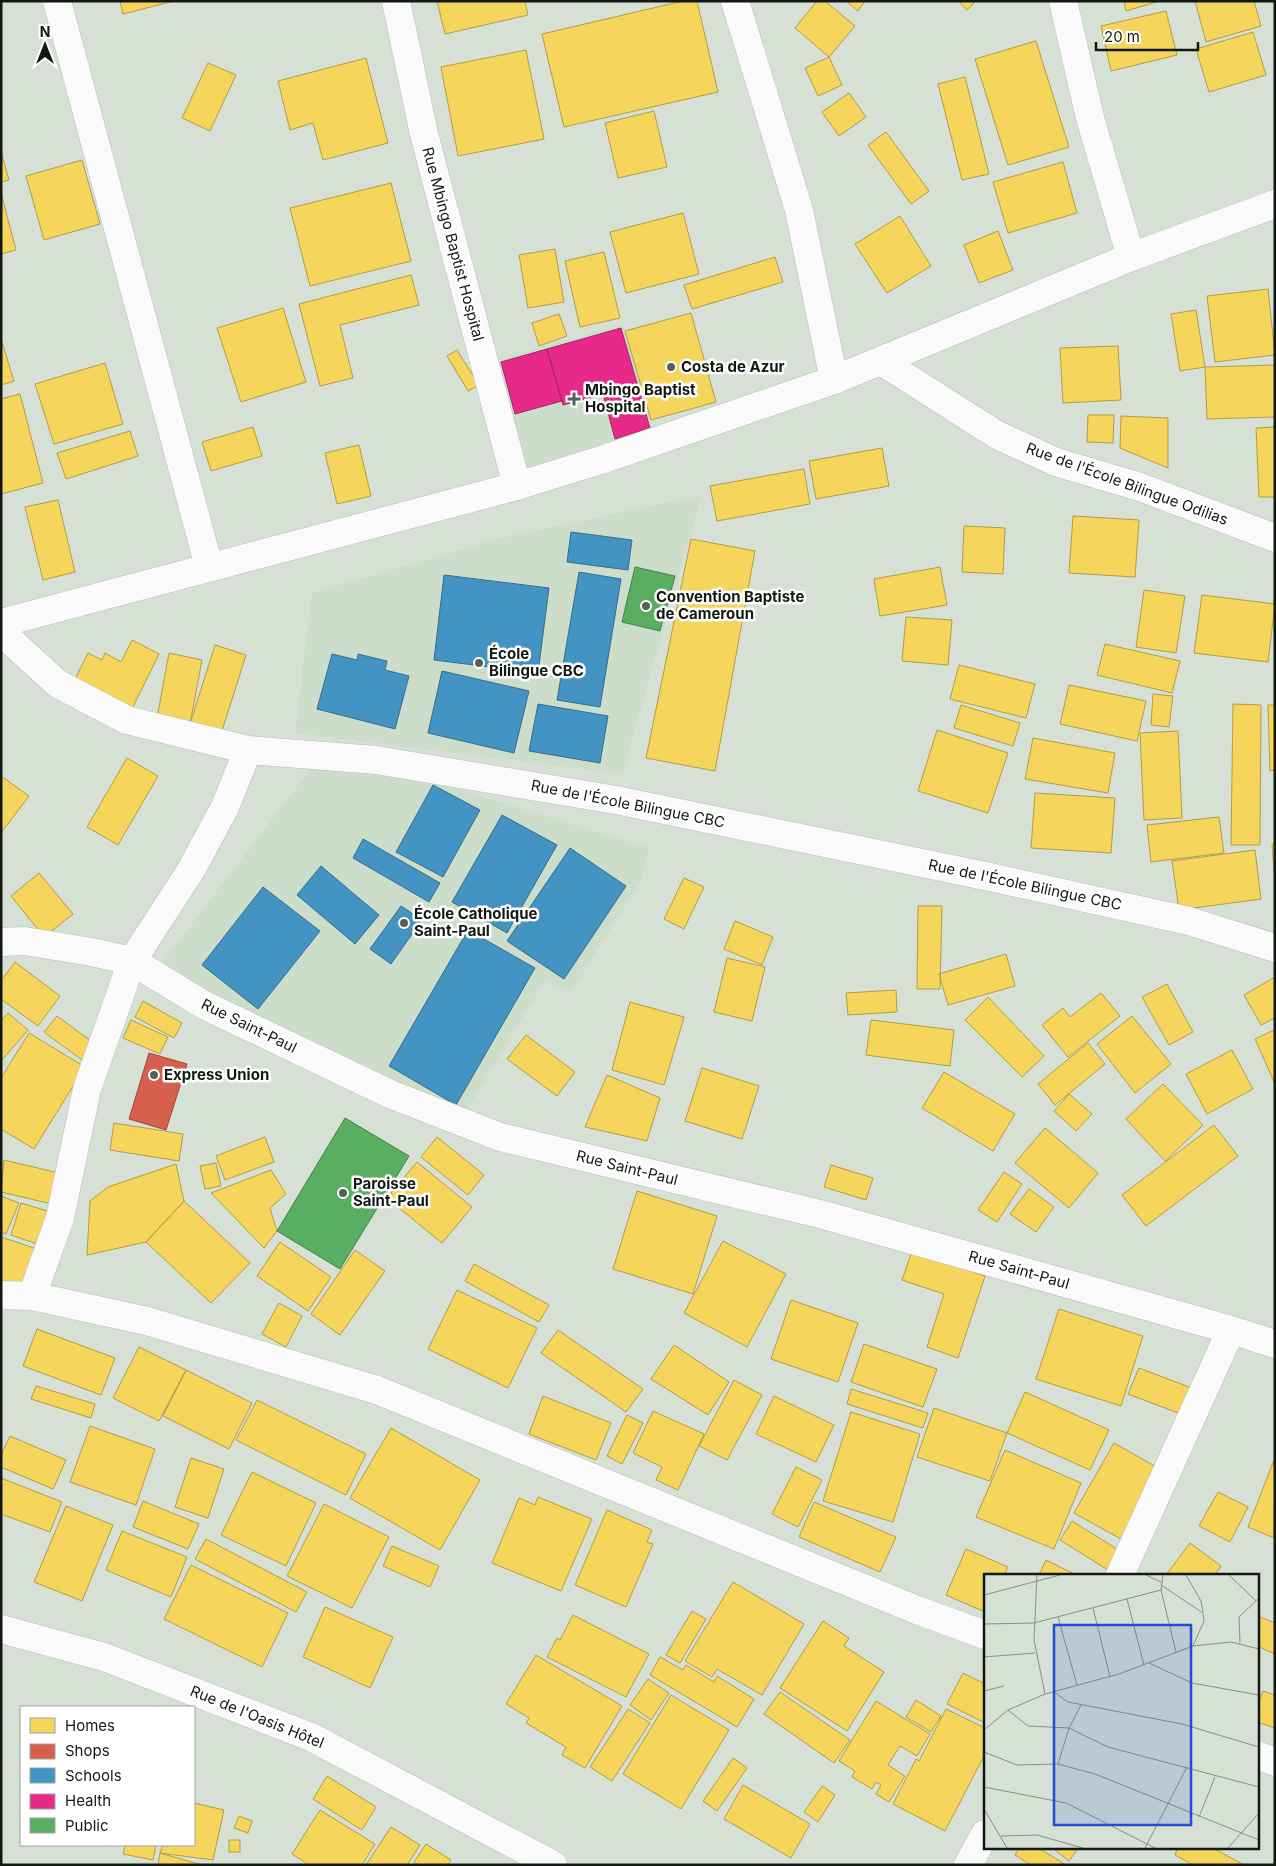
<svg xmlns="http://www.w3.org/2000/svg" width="1276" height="1866" font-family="Inter,sans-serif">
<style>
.built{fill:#ccddca}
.homes{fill:#f6d55c;stroke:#b29d46}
.shops{fill:#d6604d;stroke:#9b4b3b}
.schools{fill:#4393c3;stroke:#346e8e}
.health{fill:#e7298a;stroke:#a72466}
.public{fill:#5aae61;stroke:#448149}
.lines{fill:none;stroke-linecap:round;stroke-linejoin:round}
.street-casing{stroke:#b6beb6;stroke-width:29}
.secondary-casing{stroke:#b6beb6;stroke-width:29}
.street{stroke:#f9faf9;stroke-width:28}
.secondary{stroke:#f9faf9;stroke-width:28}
.poi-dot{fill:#575f56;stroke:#fff;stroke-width:2}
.labels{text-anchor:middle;stroke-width:5;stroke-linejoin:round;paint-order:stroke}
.street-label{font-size:15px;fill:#121912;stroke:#fff}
.poi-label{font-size:15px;font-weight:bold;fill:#121912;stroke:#fff;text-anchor:start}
.inset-road{fill:none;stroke:#889087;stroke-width:1}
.view{fill:#1d4ed8;fill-opacity:0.15;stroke:#1d4ed8;stroke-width:2.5}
.inset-edge{fill:none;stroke:#121912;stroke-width:2.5}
</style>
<rect width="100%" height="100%" fill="#d6e0d5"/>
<path class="built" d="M 623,325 L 654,433 L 525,473 L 495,360 Z
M 702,495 L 622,774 L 295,733 L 312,593 L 501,538 Z
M 311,768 L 407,778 L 442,784 L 649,848 L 642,879 L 571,992 L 545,980 L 462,1118 L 180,980 L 160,966 Z"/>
<path class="homes" d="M 120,1 L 174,1 L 123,14 Z
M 437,1 L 525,1 L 528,15 L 445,34 Z
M 683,1 L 697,1 L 718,92 L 564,127 L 542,34 Z
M 817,1 L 825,1 L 855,26 L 829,57 L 795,28 Z
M 846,1 L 865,1 L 858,11 Z
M 958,1 L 976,1 L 967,10 Z
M 1124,1 L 1160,1 L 1126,11 Z
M 1195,1 L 1254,1 L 1261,26 L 1206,42 Z
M 1166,11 L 1177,55 L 1111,71 L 1101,26 Z
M 1253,32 L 1266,75 L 1209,92 L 1196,49 Z
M 1036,41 L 1069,147 L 1008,165 L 975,59 Z
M 526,50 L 544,139 L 458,156 L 441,67 Z
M 829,57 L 842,85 L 818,96 L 805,68 Z
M 366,58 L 388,143 L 323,160 L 313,123 L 290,130 L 278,81 Z
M 208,63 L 236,75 L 210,131 L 182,118 Z
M 965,77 L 989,174 L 962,180 L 938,84 Z
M 849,93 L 866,117 L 839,136 L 822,112 Z
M 654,111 L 667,167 L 618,178 L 605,123 Z
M 886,132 L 929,191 L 911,204 L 868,145 Z
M 1,151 L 9,180 L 1,182 Z
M 82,160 L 100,224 L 44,240 L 26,176 Z
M 1063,162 L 1077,213 L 1008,233 L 993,182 Z
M 391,183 L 411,261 L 310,286 L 290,208 Z
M 1,193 L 16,250 L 1,254 Z
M 683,213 L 699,274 L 626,293 L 610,232 Z
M 900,216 L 931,266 L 887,293 L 855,244 Z
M 998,231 L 1013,270 L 979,283 L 964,245 Z
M 555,249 L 564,302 L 528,308 L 519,255 Z
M 604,252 L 620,318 L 580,327 L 565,261 Z
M 775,257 L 783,282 L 692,309 L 684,285 Z
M 411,275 L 419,305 L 340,325 L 353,378 L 320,386 L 299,304 Z
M 1268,289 L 1275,355 L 1215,362 L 1207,296 Z
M 283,308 L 306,382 L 241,402 L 217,328 Z
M 1196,310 L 1205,367 L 1180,371 L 1171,314 Z
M 691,313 L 716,402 L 651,420 L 625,331 Z
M 559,314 L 567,336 L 539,346 L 532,323 Z
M 1,339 L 14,381 L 1,385 Z
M 1118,346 L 1121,400 L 1063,403 L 1060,348 Z
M 457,350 L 479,385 L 468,391 L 447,356 Z
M 105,363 L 123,424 L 54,444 L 35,384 Z
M 1275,365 L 1275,417 L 1207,419 L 1205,367 Z
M 20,394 L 43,483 L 1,494 L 1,399 Z
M 1088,415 L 1114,415 L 1113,443 L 1087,442 Z
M 1121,416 L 1168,418 L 1168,468 L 1120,448 Z
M 253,427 L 262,456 L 211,471 L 202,442 Z
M 1275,427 L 1275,497 L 1259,497 L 1256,428 Z
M 130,431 L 138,456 L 66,479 L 57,453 Z
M 359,445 L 371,496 L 337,504 L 325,453 Z
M 882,448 L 889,486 L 816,499 L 809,461 Z
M 804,469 L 810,504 L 717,521 L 710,486 Z
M 58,500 L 75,572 L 43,580 L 25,507 Z
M 1073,516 L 1139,520 L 1135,577 L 1069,573 Z
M 964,526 L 1005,528 L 1003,574 L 962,572 Z
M 691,539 L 755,551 L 715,771 L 646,758 Z
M 940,567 L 947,605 L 880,616 L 874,579 Z
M 1144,590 L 1185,596 L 1176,653 L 1136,647 Z
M 1202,595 L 1275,604 L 1268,662 L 1194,653 Z
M 906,617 L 952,620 L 948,665 L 902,661 Z
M 132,640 L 159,654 L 132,709 L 74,681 L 88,653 L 102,660 L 105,653 L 121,662 Z
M 1105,644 L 1180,661 L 1172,693 L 1097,675 Z
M 215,645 L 246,655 L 221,734 L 190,724 Z
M 169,653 L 202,660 L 190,724 L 157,718 Z
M 959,665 L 1035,684 L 1026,718 L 950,699 Z
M 1069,685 L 1146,701 L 1137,741 L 1060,724 Z
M 1153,694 L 1173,696 L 1169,727 L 1151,725 Z
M 1233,704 L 1261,705 L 1260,845 L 1231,845 Z
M 961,705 L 1020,723 L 1013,746 L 954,728 Z
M 1268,705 L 1275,705 L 1275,770 L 1270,771 Z
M 937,730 L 1008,753 L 988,813 L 918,791 Z
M 1178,731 L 1182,818 L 1144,820 L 1140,733 Z
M 1033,738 L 1115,753 L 1108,793 L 1025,779 Z
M 127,758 L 158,776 L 118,845 L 87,827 Z
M 1,776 L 29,796 L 1,833 Z
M 1035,793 L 1115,798 L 1111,853 L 1031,848 Z
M 1219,817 L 1224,853 L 1151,862 L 1147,825 Z
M 1272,844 L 1275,844 L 1275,884 Z
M 1255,850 L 1261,899 L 1179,910 L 1172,861 Z
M 39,873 L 73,914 L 44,937 L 11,896 Z
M 684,878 L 704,887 L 684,929 L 664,919 Z
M 918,906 L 942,906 L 940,989 L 917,989 Z
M 735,921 L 773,937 L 762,965 L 724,949 Z
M 1006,954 L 1015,986 L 948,1005 L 939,974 Z
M 727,958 L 765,967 L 752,1021 L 714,1012 Z
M 15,962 L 60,996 L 38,1026 L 1,999 L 1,981 Z
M 1275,977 L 1275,1018 L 1261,1025 L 1244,995 Z
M 1167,984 L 1193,1032 L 1169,1045 L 1142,997 Z
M 896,990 L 897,1012 L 848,1015 L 846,993 Z
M 1101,993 L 1120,1016 L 1068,1057 L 1042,1025 L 1063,1008 L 1070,1017 Z
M 988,997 L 1044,1056 L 1022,1077 L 965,1020 Z
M 143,1001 L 182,1023 L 174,1038 L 135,1017 Z
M 630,1002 L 684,1017 L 664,1085 L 612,1070 Z
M 8,1013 L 28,1030 L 1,1061 L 1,1021 Z
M 57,1016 L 98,1046 L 86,1063 L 44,1032 Z
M 1132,1016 L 1171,1064 L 1135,1093 L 1097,1044 Z
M 131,1020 L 168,1037 L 160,1054 L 123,1038 Z
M 871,1020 L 954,1030 L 950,1066 L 866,1055 Z
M 1274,1030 L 1275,1032 L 1275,1084 L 1255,1039 Z
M 29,1033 L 85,1067 L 34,1149 L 1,1129 L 1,1078 Z
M 526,1035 L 575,1072 L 557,1096 L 507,1059 Z
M 1088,1043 L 1105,1064 L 1055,1105 L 1038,1084 Z
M 1232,1050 L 1253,1089 L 1207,1114 L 1186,1074 Z
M 702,1068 L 759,1086 L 742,1139 L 685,1121 Z
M 944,1072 L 1015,1114 L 993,1151 L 922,1108 Z
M 607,1075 L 660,1098 L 647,1141 L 585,1127 Z
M 1163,1084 L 1203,1125 L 1165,1161 L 1126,1119 Z
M 1069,1094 L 1092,1114 L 1076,1131 L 1054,1111 Z
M 114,1123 L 183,1134 L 179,1161 L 110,1150 Z
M 1214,1125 L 1238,1156 L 1146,1226 L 1122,1195 Z
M 1045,1128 L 1098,1173 L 1069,1208 L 1015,1163 Z
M 265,1137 L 274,1162 L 225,1180 L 216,1156 Z
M 437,1137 L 484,1175 L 468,1195 L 421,1157 Z
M 4,1160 L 63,1174 L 56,1205 L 1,1192 Z
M 417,1162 L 472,1207 L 442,1243 L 387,1198 Z
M 216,1163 L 221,1186 L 205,1189 L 200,1166 Z
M 176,1164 L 184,1201 L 146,1242 L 87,1255 L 90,1201 L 108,1187 Z
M 831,1165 L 873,1178 L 866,1200 L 824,1187 Z
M 271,1170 L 286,1194 L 270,1208 L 277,1231 L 264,1248 L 211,1193 Z
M 1004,1172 L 1022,1184 L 997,1222 L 978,1210 Z
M 1029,1189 L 1054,1207 L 1036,1232 L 1010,1214 Z
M 637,1191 L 717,1216 L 693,1294 L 613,1269 Z
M 1,1196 L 19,1203 L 6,1234 L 1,1232 Z
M 184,1201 L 250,1263 L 211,1303 L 146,1242 Z
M 21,1203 L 54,1213 L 43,1246 L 11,1235 Z
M 1,1237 L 37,1249 L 24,1289 L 1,1281 Z
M 723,1241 L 786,1274 L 747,1347 L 684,1313 Z
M 280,1242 L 331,1277 L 308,1311 L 257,1276 Z
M 355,1250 L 385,1271 L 340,1335 L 311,1314 Z
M 912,1251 L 985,1276 L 958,1358 L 927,1347 L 944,1294 L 902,1280 Z
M 474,1264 L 549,1305 L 539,1322 L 465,1281 Z
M 457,1290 L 537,1328 L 508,1388 L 428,1349 Z
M 791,1300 L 858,1323 L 838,1382 L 771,1359 Z
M 279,1303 L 302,1316 L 286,1347 L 262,1334 Z
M 1059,1309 L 1143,1336 L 1121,1406 L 1036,1379 Z
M 37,1329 L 115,1358 L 101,1395 L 23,1366 Z
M 558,1330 L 643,1389 L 626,1412 L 541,1353 Z
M 864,1344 L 937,1369 L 923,1407 L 851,1382 Z
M 674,1345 L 729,1382 L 708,1415 L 651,1379 Z
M 139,1347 L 186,1370 L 159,1421 L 113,1398 Z
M 1139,1368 L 1197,1390 L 1186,1416 L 1128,1394 Z
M 186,1370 L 252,1403 L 229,1449 L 163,1416 Z
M 734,1380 L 762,1395 L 727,1460 L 699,1446 Z
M 36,1386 L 95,1404 L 91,1418 L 31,1399 Z
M 851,1389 L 928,1413 L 923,1428 L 847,1404 Z
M 1025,1392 L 1109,1430 L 1090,1470 L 1007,1433 Z
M 543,1396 L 611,1423 L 596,1460 L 529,1434 Z
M 774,1396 L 834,1425 L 816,1462 L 756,1434 Z
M 257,1400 L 366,1454 L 346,1495 L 236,1440 Z
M 934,1408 L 1007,1433 L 990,1481 L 917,1457 Z
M 653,1411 L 704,1434 L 678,1490 L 656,1480 L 662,1467 L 633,1453 Z
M 851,1412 L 920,1434 L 893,1522 L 823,1501 Z
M 627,1415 L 643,1423 L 622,1464 L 607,1456 Z
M 90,1426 L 155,1449 L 136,1505 L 70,1482 Z
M 391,1428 L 480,1480 L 440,1550 L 350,1498 Z
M 10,1436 L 66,1460 L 53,1489 L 1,1467 L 1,1455 Z
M 1114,1443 L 1160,1469 L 1121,1539 L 1074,1513 Z
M 1005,1450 L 1081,1483 L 1054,1549 L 976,1517 Z
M 191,1458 L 224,1469 L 208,1518 L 175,1507 Z
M 1274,1460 L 1275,1461 L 1274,1538 L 1248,1527 Z
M 796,1467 L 822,1480 L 798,1527 L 772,1514 Z
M 252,1472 L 316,1503 L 286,1566 L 221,1535 Z
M 1,1478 L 62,1502 L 50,1532 L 1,1514 Z
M 1218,1492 L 1248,1507 L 1230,1542 L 1199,1526 Z
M 538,1497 L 592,1519 L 561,1591 L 492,1563 L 519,1498 L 535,1505 Z
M 143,1501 L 199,1524 L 188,1549 L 133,1527 Z
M 814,1502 L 896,1537 L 880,1572 L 799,1537 Z
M 324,1504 L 389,1537 L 352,1608 L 287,1576 Z
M 66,1506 L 113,1525 L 82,1601 L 34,1582 Z
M 607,1510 L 652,1530 L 647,1542 L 653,1544 L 626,1607 L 575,1585 Z
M 1072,1521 L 1125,1554 L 1113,1573 L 1060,1540 Z
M 122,1531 L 187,1557 L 171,1597 L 106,1570 Z
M 206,1539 L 307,1592 L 296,1612 L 195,1559 Z
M 1190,1543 L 1221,1566 L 1215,1575 L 1166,1575 Z
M 392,1546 L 439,1566 L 430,1587 L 383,1566 Z
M 966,1549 L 1008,1567 L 1004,1575 L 985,1575 L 985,1612 L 946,1595 Z
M 1046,1560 L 1076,1575 L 1039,1575 Z
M 191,1565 L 288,1613 L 262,1667 L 164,1619 Z
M 733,1582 L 804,1624 L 762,1695 L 717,1669 L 712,1677 L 685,1661 Z
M 325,1607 L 393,1637 L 370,1688 L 303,1657 Z
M 692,1611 L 706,1619 L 680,1663 L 666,1655 Z
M 573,1615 L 649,1654 L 626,1697 L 547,1657 L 557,1638 L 560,1640 Z
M 1257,1616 L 1275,1623 L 1275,1654 L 1257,1646 Z
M 823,1621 L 849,1638 L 844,1646 L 884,1672 L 847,1731 L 780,1688 Z
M 536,1655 L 622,1706 L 585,1768 L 562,1755 L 566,1747 L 526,1723 L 529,1718 L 506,1704 Z
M 660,1657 L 683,1670 L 686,1665 L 714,1682 L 717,1676 L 754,1699 L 737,1727 L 650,1675 Z
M 963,1673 L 985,1684 L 985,1723 L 947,1704 Z
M 648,1679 L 669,1693 L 651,1720 L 630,1705 Z
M 1263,1691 L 1275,1695 L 1275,1728 L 1257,1722 L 1257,1708 Z
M 780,1692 L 850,1740 L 834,1763 L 764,1714 Z
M 671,1695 L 729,1730 L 681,1809 L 623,1774 Z
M 916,1700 L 941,1716 L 931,1732 L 906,1717 Z
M 876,1701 L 930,1734 L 917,1756 L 900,1746 L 888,1765 L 905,1776 L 889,1802 L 876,1794 L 881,1785 L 876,1782 L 872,1789 L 852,1777 L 855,1771 L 839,1761 Z
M 628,1709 L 650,1723 L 612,1781 L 590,1767 Z
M 946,1709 L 985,1728 L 985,1754 L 945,1831 L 893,1804 L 916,1759 L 919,1761 Z
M 733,1758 L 747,1768 L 717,1811 L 703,1801 Z
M 327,1776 L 376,1807 L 362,1830 L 313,1799 Z
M 743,1785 L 810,1824 L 791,1858 L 724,1819 Z
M 822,1786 L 835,1795 L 818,1822 L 804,1812 Z
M 194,1803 L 224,1810 L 213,1860 L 160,1853 L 163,1845 L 194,1845 Z
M 320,1810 L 375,1844 L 362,1865 L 309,1865 L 292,1854 Z
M 239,1816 L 252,1821 L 248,1833 L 234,1828 Z
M 391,1827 L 420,1845 L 407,1865 L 366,1865 Z
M 229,1840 L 240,1840 L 240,1852 L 229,1852 Z
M 426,1844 L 451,1860 L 448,1865 L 418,1865 L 414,1862 Z
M 125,1845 L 156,1845 L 153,1860 L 123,1854 Z
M 1020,1847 L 1037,1847 L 1066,1865 L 1031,1865 L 1015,1855 Z
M 1051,1847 L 1079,1847 L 1069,1861 Z
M 1178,1847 L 1211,1847 L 1244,1865 L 1193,1865 L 1175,1855 Z
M 160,1853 L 202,1865 L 158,1865 Z"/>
<path class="shops" d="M 149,1053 L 187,1064 L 166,1130 L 129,1119 Z"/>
<path class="schools" d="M 571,532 L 632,540 L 628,570 L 567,562 Z
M 579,572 L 621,579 L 600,707 L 557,700 Z
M 444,575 L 549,588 L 538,673 L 434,660 Z
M 332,654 L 357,660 L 358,654 L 387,661 L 385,670 L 409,676 L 395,729 L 317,709 Z
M 442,671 L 529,691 L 514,753 L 428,733 Z
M 538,704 L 608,716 L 600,763 L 529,751 Z
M 433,785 L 480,810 L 443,877 L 396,852 Z
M 502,815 L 557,845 L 507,933 L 452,902 Z
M 363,839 L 440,883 L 429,902 L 353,858 Z
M 570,848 L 626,886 L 564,979 L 507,941 Z
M 321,866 L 379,915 L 355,944 L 297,895 Z
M 263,887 L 320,931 L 258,1009 L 202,965 Z
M 401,906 L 422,920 L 391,964 L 370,949 Z
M 468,930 L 535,968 L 456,1105 L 389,1066 Z"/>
<path class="health" d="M 621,328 L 650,428 L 615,439 L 603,394 L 563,405 L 547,349 Z
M 547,349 L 562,401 L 515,414 L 501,362 Z"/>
<path class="public" d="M 635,567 L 675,576 L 660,631 L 622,622 Z
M 345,1118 L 409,1156 L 340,1269 L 277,1231 Z"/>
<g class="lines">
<defs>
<path id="street" d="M 57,1 L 209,567
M 396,1 L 424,134 L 517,486
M 735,1 L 799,210 L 834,380
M 881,361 L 997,435 L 1056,462 L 1140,487 L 1275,538
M 1,632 L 58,684 L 127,720 L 248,750 L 376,760 L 616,800 L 990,877 L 1189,921 L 1275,948
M 1,942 L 24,941 L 92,952 L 132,961 L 204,1005 L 390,1094 L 500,1137 L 820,1214 L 1231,1330 L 1275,1344
M 1,1295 L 32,1296 L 147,1321 L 377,1390 L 917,1610 L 985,1635
M 32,1296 L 60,1218 L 87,1089 L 132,961 L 191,870 L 225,807 L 248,750
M 1120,1575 L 1231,1330
M 1,1629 L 104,1657 L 311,1737 L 553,1865
M 1257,1755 L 1275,1762
M 968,1865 L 985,1834"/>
<path id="secondary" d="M 1063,1 L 1090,118 L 1131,257
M 1,623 L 517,486 L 604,459 L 834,380 L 1131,257 L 1275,204"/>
</defs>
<use href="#street" class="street-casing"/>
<use href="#secondary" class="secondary-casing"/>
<use href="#street" class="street"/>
<use href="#secondary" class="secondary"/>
</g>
<g class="poi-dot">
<circle cx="671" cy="367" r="5"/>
<path d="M571.5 391.5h5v5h5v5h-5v5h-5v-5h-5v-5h5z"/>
<circle cx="646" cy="606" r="5"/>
<circle cx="479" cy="663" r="5"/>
<circle cx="404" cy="923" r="5"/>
<circle cx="154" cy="1075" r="5"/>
<circle cx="343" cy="1193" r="5"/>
</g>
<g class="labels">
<g class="street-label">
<text transform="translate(453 244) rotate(75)" y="5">Rue Mbingo Baptist Hospital</text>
<text transform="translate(1127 484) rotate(20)" y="5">Rue de l'École Bilingue Odilias</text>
<text transform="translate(628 804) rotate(11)" y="5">Rue de l'École Bilingue CBC</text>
<text transform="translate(1025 885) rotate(12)" y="5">Rue de l'École Bilingue CBC</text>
<text transform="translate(249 1026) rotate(26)" y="5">Rue Saint-Paul</text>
<text transform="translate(627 1168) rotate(14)" y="5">Rue Saint-Paul</text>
<text transform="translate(1019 1270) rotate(16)" y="5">Rue Saint-Paul</text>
<text transform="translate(257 1717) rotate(22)" y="5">Rue de l'Oasis Hôtel</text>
</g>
<g class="poi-label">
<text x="681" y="372">Costa de Azur</text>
<text x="585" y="395">Mbingo Baptist<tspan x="585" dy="17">Hospital</tspan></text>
<text x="656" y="602">Convention Baptiste<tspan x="656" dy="17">de Cameroun</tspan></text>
<text x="489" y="659">École<tspan x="489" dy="17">Bilingue CBC</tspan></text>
<text x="414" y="919">École Catholique<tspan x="414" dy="17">Saint-Paul</tspan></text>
<text x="164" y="1080">Express Union</text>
<text x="353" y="1189">Paroisse<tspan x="353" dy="17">Saint-Paul</tspan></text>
</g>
</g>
<g transform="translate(984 1574)">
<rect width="275" height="275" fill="#d6e0d5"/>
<path class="inset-road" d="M 53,1 L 50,66 L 61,120M 162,1 L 177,8M 179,1 L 177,16 L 192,78M 202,1 L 217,27 L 219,38M 245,1 L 272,27M 177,11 L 219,39 L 220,47 L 209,72M 0,21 L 76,1M 143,25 L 160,91M 109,34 L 126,103M 74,43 L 93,111M 0,50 L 50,49 L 177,16M 256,69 L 255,43 L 275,24M 0,83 L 51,79M 165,89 L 208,109 L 275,121M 0,117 L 20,112M 70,118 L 84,128 L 198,150 L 275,173M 24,136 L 44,152 L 85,154 L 124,173 L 275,213M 0,156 L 24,136 L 61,120 L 135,100 L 209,72 L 247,68 L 275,75M 0,178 L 33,191 L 74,190 L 111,200 L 275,266M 74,190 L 85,154 L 97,131M 0,213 L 82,229 L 171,274M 0,235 L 23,274M 215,243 L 231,203M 17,262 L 53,261 L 99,274M 161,274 L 203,193M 244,274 L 275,239"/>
<path class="view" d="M 70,51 L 207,51 L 207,251 L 70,251 Z"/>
<rect width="275" height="275" class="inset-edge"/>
</g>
<rect width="1276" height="1866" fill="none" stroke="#121912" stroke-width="5"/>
<rect x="20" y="1706" width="175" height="140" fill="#ffffff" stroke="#a0a3a0"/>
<rect x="30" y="1718" width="25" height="15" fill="#f6d55c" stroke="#a0a3a0"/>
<text x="65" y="1731" font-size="15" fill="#121912">Homes</text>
<rect x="30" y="1744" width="25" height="15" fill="#d6604d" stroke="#a0a3a0"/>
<text x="65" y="1756" font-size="15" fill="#121912">Shops</text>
<rect x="30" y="1768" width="25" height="15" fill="#4393c3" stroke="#a0a3a0"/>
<text x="65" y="1781" font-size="15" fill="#121912">Schools</text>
<rect x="30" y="1794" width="25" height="15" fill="#e7298a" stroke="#a0a3a0"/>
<text x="65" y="1806" font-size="15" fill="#121912">Health</text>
<rect x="30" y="1818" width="25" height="15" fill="#5aae61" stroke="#a0a3a0"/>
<text x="65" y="1831" font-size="15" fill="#121912">Public</text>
<g transform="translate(45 45)" stroke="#ffffff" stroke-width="4" paint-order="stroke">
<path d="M0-4L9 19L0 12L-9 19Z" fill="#121912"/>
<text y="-8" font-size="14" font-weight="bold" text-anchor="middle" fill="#121912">N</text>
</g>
<path d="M1096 42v8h102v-8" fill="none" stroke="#121912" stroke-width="2.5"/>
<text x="1104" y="42" font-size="15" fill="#121912" stroke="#ffffff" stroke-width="4" paint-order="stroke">20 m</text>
</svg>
